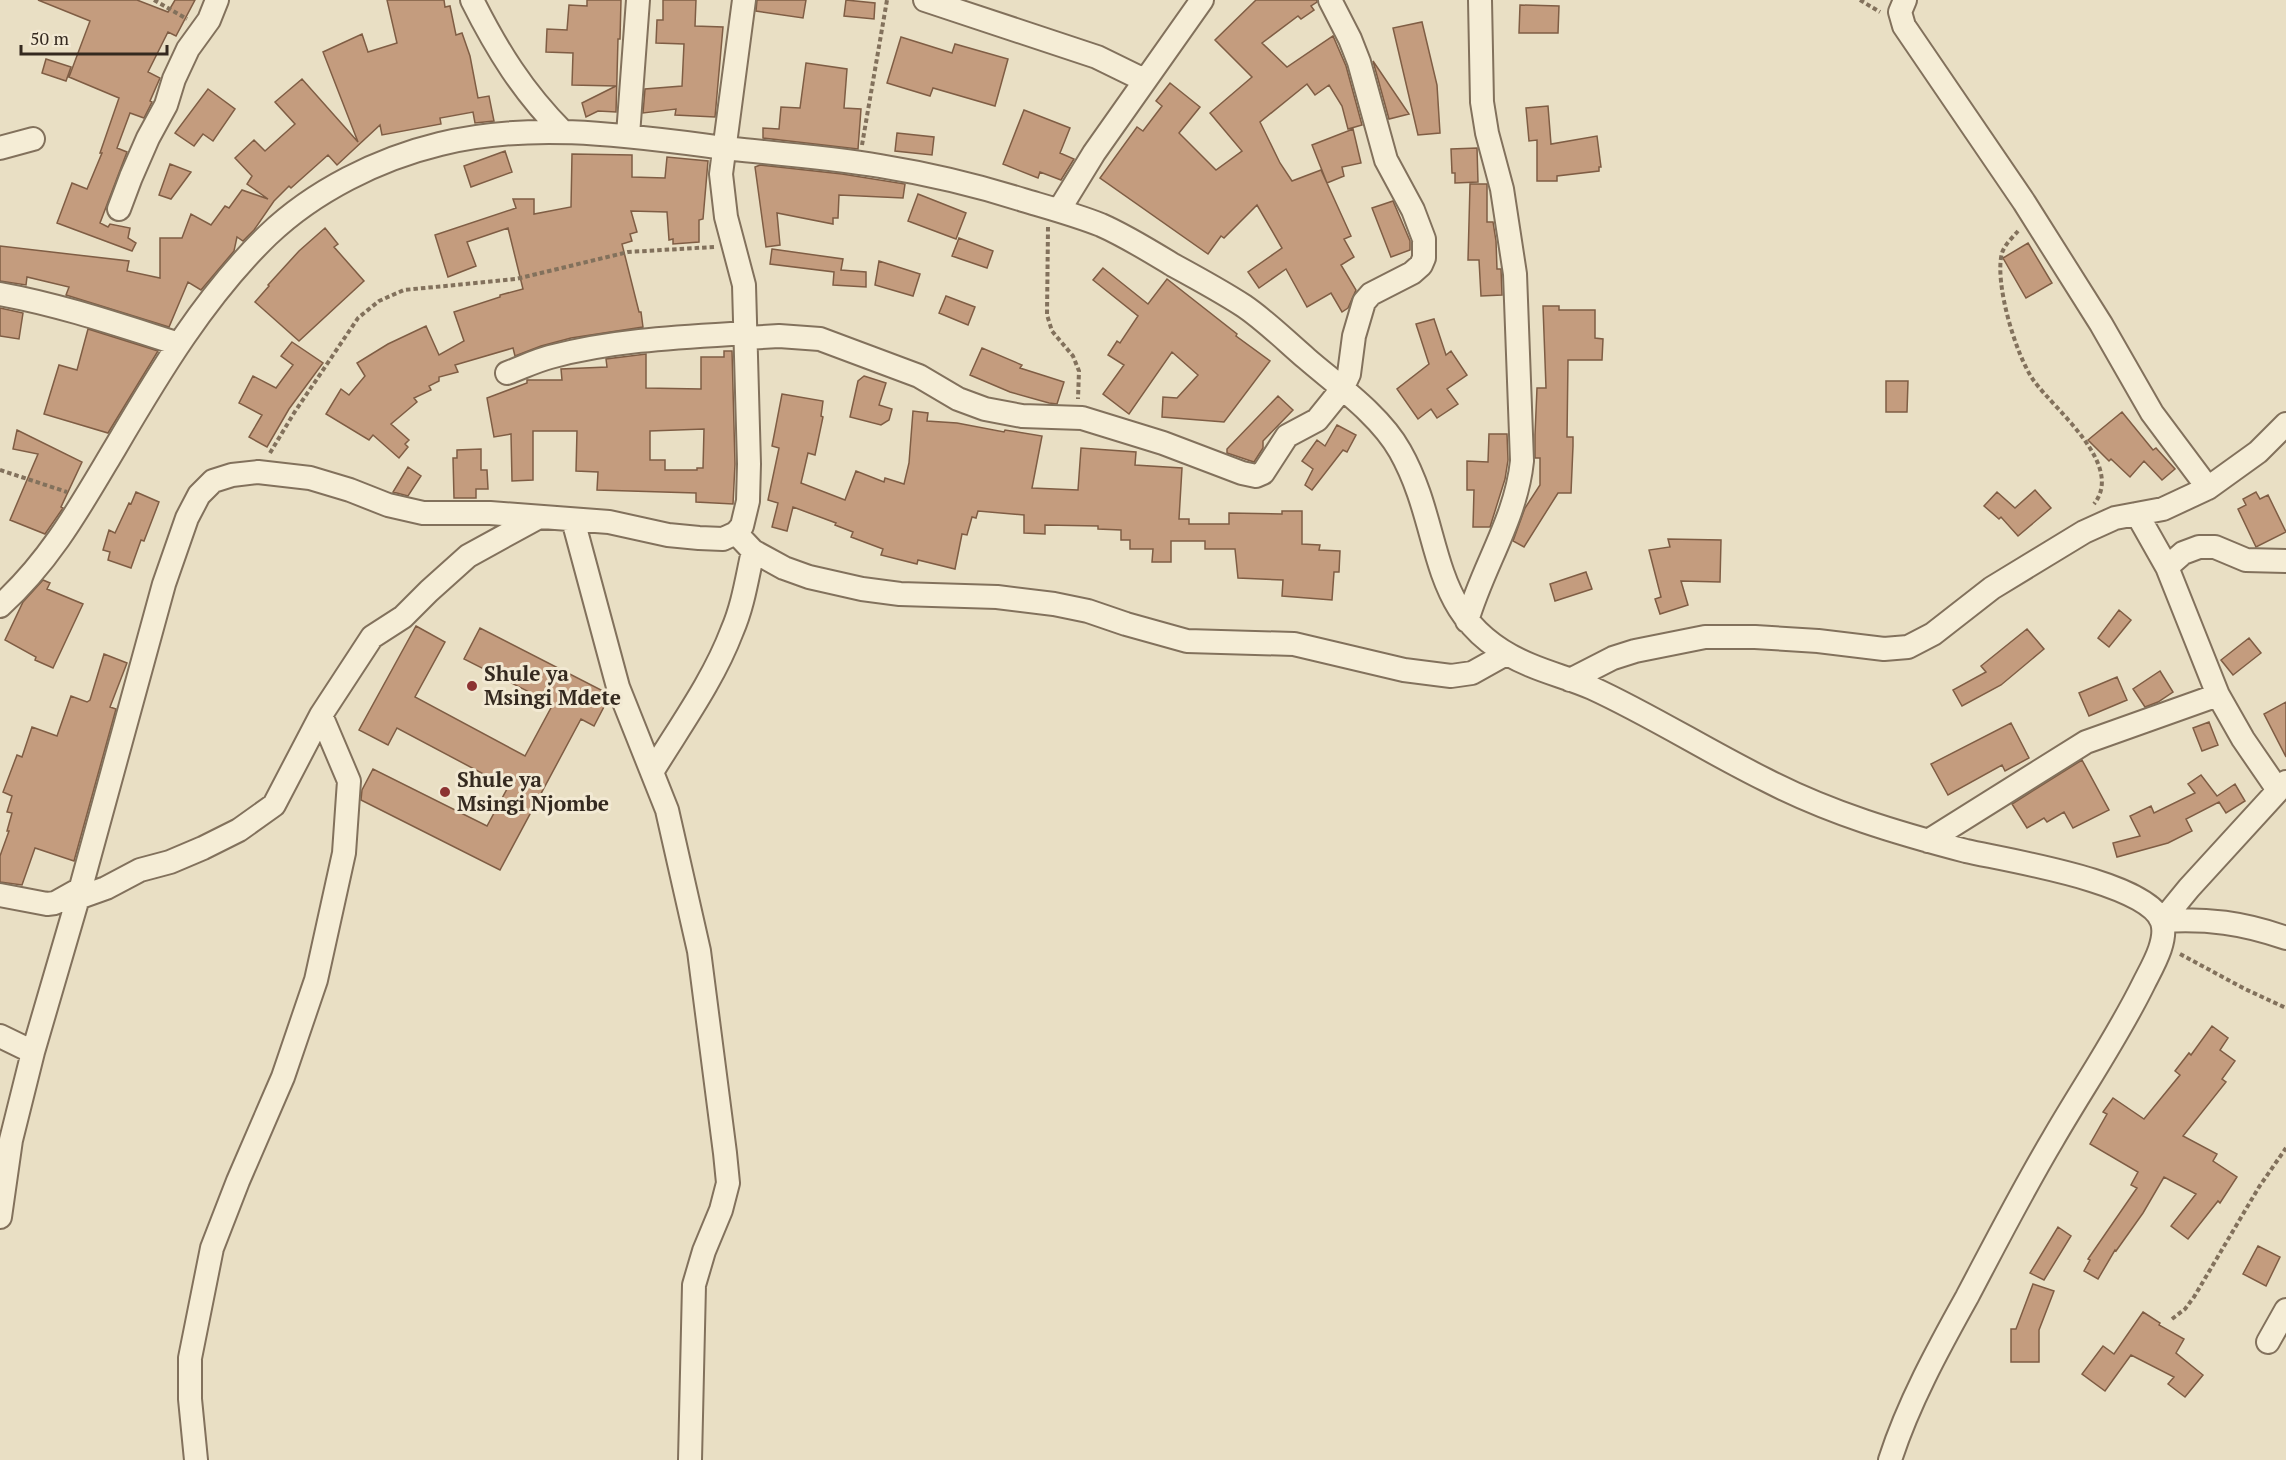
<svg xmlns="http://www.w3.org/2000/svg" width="2286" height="1460" font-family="'PT Serif',serif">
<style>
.building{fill:#c49c7e;stroke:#7f5d44;stroke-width:1.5;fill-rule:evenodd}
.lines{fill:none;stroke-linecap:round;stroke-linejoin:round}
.minor-casing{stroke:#82715c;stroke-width:26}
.path{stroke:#82715c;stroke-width:4;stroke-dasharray:4.5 3;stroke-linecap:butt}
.minor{stroke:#f5edd6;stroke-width:22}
.poi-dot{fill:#8c3332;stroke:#f2e9d3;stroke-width:2}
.labels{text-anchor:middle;stroke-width:6;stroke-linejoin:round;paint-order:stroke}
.poi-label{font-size:21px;font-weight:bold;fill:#34291f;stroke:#f2e9d3;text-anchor:start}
</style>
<rect width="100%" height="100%" fill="#e9dfc4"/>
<path class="building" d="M 38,0 L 137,0 L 168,12 L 175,0 L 195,0 L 176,36 L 168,32 L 148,72 L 160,78 L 150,101 L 152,102 L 144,118 L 130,113 L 117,148 L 127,152 L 100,223 L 108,227 L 110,224 L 130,228 L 128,238 L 136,243 L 132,251 L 57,223 L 72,183 L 87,189 L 102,153 L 100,153 L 119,98 L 69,77 L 90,21 Z
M 387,0 L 444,0 L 445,7 L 450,6 L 456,35 L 462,33 L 470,56 L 478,98 L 489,96 L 494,121 L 475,123 L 473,112 L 440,118 L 441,124 L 382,135 L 380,125 L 337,165 L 328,155 L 291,188 L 289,186 L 274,201 L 254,230 L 243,241 L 237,237 L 234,251 L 201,290 L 188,282 L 169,327 L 66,295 L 69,287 L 27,277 L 26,285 L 0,281 L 0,246 L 129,261 L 127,271 L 160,278 L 160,238 L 182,238 L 191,214 L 211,225 L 225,206 L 229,208 L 242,190 L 268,199 L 247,184 L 252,176 L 235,158 L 254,140 L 265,151 L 295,124 L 275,102 L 302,79 L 358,142 L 323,52 L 362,34 L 368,52 L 397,43 Z
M 587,0 L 621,0 L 620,39 L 618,39 L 616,112 L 598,111 L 586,117 L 582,103 L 616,86 L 572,85 L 573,53 L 546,52 L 547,29 L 567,30 L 569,5 L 587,6 Z
M 663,0 L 696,0 L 695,26 L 723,27 L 715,117 L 675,115 L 676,109 L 643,113 L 645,89 L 682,86 L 684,44 L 656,43 L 657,20 L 663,20 Z
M 757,0 L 806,0 L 803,18 L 756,11 Z
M 846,0 L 875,3 L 874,19 L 844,16 Z
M 1256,0 L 1317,0 L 1317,2 L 1311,6 L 1314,10 L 1301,19 L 1298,16 L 1262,43 L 1287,67 L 1333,36 L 1346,66 L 1362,125 L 1348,129 L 1342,106 L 1329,85 L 1315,95 L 1307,84 L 1260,122 L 1280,163 L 1292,181 L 1321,170 L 1351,236 L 1344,239 L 1354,257 L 1341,265 L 1356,290 L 1348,308 L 1342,312 L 1331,293 L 1307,307 L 1286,269 L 1259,288 L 1248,272 L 1282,248 L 1257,205 L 1224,238 L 1221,236 L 1208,254 L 1100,178 L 1137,127 L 1143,131 L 1162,106 L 1156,101 L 1170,83 L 1200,107 L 1179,133 L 1216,170 L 1242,151 L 1210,113 L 1252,77 L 1215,40 Z
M 1520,5 L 1559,6 L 1558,33 L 1519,33 Z
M 1422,22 L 1437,85 L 1440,133 L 1418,135 L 1393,28 Z
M 901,37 L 952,53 L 955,44 L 1008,59 L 995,106 L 933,88 L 930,96 L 887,83 Z
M 46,59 L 71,67 L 66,81 L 42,73 Z
M 1373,61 L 1409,114 L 1389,119 Z
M 806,63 L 847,69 L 844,108 L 861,109 L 858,149 L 763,138 L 763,128 L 779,129 L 781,107 L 800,108 Z
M 208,89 L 235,109 L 213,141 L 203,134 L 194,146 L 175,133 Z
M 1548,106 L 1551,144 L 1597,136 L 1601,167 L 1599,167 L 1599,171 L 1557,176 L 1557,181 L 1537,181 L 1537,140 L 1529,141 L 1526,108 Z
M 1024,110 L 1070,128 L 1060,153 L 1074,159 L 1061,180 L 1040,172 L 1038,178 L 1003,164 Z
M 1353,129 L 1361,163 L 1342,167 L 1344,176 L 1327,183 L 1312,145 Z
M 897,133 L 934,137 L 932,155 L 895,151 Z
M 1477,148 L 1478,182 L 1455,183 L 1455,173 L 1452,173 L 1451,149 Z
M 505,151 L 512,172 L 471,187 L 464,166 Z
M 572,154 L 632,155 L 632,177 L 665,178 L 667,157 L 708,161 L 703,219 L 699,220 L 699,242 L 673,244 L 673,239 L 669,240 L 667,212 L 631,211 L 637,232 L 630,234 L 632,241 L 622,244 L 639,312 L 641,312 L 643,327 L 571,338 L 541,346 L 515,356 L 513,348 L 455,365 L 458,372 L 439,377 L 439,381 L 429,386 L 431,390 L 414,398 L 417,402 L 391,424 L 409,440 L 405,444 L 408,447 L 399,458 L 373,435 L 369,440 L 326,414 L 341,389 L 349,395 L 365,376 L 357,363 L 388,344 L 426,326 L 439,355 L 464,341 L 454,312 L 500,297 L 500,295 L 523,289 L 508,228 L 467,242 L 476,266 L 448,277 L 435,235 L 516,208 L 513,199 L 534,199 L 534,214 L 571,207 Z
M 170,164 L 191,172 L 171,199 L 159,195 Z
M 760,165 L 842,174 L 905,184 L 903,198 L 839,195 L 838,218 L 833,218 L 833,224 L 777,213 L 780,245 L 766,247 L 755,167 Z
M 1470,184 L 1487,184 L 1487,222 L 1493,222 L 1496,241 L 1497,269 L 1501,269 L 1502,295 L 1481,296 L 1479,260 L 1468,260 Z
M 918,194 L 966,213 L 956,239 L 908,221 Z
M 1393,201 L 1410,241 L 1410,250 L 1391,257 L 1372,208 Z
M 325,228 L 338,244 L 334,247 L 364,281 L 299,341 L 255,302 L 269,286 L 268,285 L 299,251 Z
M 959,238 L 993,251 L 987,268 L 952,256 Z
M 2028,243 L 2052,283 L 2026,298 L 2003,258 Z
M 772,249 L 843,259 L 841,270 L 866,272 L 866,287 L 833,285 L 834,272 L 770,264 Z
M 879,261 L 920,274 L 913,296 L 875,285 Z
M 1103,268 L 1148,304 L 1167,279 L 1237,334 L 1236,336 L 1270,361 L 1224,422 L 1162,417 L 1163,397 L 1177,398 L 1198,375 L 1172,352 L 1129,414 L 1103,394 L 1124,365 L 1108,355 L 1117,341 L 1120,343 L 1138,316 L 1093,280 Z
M 946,296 L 975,307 L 968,325 L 939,313 Z
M 1543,306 L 1559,306 L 1559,310 L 1595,310 L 1595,338 L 1603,339 L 1602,360 L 1568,360 L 1567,437 L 1573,437 L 1573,446 L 1571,493 L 1558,493 L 1524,547 L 1513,541 L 1525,508 L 1540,485 L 1540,458 L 1535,458 L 1535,435 L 1537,388 L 1546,388 Z
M 0,308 L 23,313 L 19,339 L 0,336 Z
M 1434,319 L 1446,355 L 1451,351 L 1467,375 L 1447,389 L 1458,404 L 1437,418 L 1431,409 L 1418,419 L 1397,389 L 1429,364 L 1416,324 Z
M 88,329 L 158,351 L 108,433 L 44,414 L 59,365 L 77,370 Z
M 292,342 L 323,363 L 289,409 L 267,447 L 249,437 L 262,415 L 239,403 L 253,376 L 276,388 L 293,365 L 281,356 Z
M 982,348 L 1022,365 L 1020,368 L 1064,382 L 1057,404 L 1049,403 L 1010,392 L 970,375 Z
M 724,351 L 732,351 L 735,464 L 733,504 L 696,502 L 696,493 L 597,490 L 598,472 L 576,471 L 577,431 L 533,431 L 533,480 L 512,481 L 511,434 L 494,437 L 487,398 L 527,383 L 527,380 L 562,380 L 561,369 L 607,367 L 606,359 L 646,354 L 646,388 L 701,389 L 701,357 L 724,357 ZM 704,429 L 703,468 L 697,468 L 697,470 L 665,470 L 665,460 L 650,460 L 650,431 Z
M 864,376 L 886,383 L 879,405 L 892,409 L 889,420 L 881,425 L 850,417 L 858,381 Z
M 1886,381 L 1908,381 L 1907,412 L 1886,412 Z
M 782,394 L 823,401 L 821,416 L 823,417 L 815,455 L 808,453 L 801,483 L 845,500 L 856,471 L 884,482 L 885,478 L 904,484 L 909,463 L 913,411 L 928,413 L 927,421 L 957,423 L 1004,432 L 1005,430 L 1042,436 L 1032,488 L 1078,490 L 1081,448 L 1136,452 L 1135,465 L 1182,468 L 1179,519 L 1189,519 L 1189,524 L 1229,524 L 1229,513 L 1282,514 L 1282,511 L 1302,511 L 1302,544 L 1320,545 L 1319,550 L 1340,551 L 1339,572 L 1334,572 L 1332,600 L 1282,596 L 1283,580 L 1238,578 L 1235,549 L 1205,549 L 1205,541 L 1171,541 L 1171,562 L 1152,562 L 1153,549 L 1130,549 L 1130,540 L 1121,540 L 1121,530 L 1098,529 L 1098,526 L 1045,525 L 1045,534 L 1024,533 L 1024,515 L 978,511 L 976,518 L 972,517 L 967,535 L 962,534 L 955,569 L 918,560 L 917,564 L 881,555 L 883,549 L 851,537 L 853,532 L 835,525 L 836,523 L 793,507 L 787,531 L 772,527 L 778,503 L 768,500 L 779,448 L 772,446 Z
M 1278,396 L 1293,410 L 1263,441 L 1263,448 L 1254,462 L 1227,453 L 1227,449 Z
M 2122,412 L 2153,450 L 2156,448 L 2175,469 L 2162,480 L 2144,461 L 2130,477 L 2111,459 L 2109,461 L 2088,440 Z
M 1337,425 L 1356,435 L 1347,452 L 1343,450 L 1312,490 L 1305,485 L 1313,469 L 1302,461 L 1317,440 L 1325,446 Z
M 17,430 L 82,462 L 61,507 L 63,508 L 45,534 L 10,520 L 38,454 L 13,449 Z
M 1489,434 L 1507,434 L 1508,460 L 1505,479 L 1490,527 L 1473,527 L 1474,490 L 1467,490 L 1467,461 L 1488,462 Z
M 481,449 L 481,470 L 487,470 L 488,489 L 476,489 L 476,498 L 454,498 L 453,458 L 457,458 L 457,450 Z
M 408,467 L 421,476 L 408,496 L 393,492 Z
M 2035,490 L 2051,508 L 2018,536 L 2001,517 L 1999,519 L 1984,506 L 1997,492 L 2015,508 Z
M 136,492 L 159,502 L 144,541 L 141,540 L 131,568 L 108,560 L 110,552 L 103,550 L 109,530 L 115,533 L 129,503 L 131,504 Z
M 2256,492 L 2260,499 L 2268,495 L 2286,532 L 2256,547 L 2238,509 L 2246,505 L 2243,499 Z
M 1668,539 L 1721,540 L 1720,582 L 1681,581 L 1688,605 L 1660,614 L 1655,599 L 1661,597 L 1649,550 L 1670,547 Z
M 1586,572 L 1592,589 L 1555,601 L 1550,584 Z
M 43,580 L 50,583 L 47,589 L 83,604 L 53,668 L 35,660 L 36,657 L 5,640 L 23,602 Z
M 2119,610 L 2131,620 L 2109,647 L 2098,638 Z
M 416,626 L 445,642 L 415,697 L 525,756 L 553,704 L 464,659 L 480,628 L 605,692 L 608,699 L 594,726 L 581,719 L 500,870 L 361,800 L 362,790 L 373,769 L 487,826 L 508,787 L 397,728 L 388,745 L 359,730 Z
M 2027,629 L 2044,649 L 2001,685 L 1962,706 L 1953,690 L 1986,672 L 1981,666 Z
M 2249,638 L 2261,653 L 2233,675 L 2221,660 Z
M 104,654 L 127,663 L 110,707 L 116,709 L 74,861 L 35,848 L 22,885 L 0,882 L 0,856 L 9,831 L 7,831 L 12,813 L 7,812 L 12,796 L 3,792 L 17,755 L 22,757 L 32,727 L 57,736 L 71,696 L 87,702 L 90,700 Z
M 2160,671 L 2173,692 L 2158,702 L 2145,707 L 2133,689 Z
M 2117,677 L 2127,700 L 2089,716 L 2079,693 Z
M 2286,702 L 2286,757 L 2264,714 Z
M 2209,722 L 2218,745 L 2202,751 L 2193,728 Z
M 2011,723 L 2029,758 L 2005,771 L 2002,765 L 1948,795 L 1931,764 Z
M 2082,760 L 2109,810 L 2073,828 L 2064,812 L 2047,822 L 2044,818 L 2027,828 L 2012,804 Z
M 2201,775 L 2217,796 L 2235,784 L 2245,801 L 2226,813 L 2219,802 L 2186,819 L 2192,831 L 2168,843 L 2117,857 L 2113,843 L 2140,836 L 2130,816 L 2151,806 L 2154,813 L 2195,793 L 2188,784 Z
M 2212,1026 L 2228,1038 L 2220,1050 L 2235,1061 L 2222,1079 L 2226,1082 L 2183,1136 L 2217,1154 L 2213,1161 L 2237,1177 L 2220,1203 L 2218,1201 L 2188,1239 L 2171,1226 L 2196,1194 L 2164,1177 L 2143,1213 L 2116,1251 L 2115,1250 L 2098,1279 L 2084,1271 L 2090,1260 L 2088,1259 L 2137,1188 L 2131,1185 L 2138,1172 L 2090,1144 L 2107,1114 L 2103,1112 L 2113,1098 L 2144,1119 L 2180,1075 L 2175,1071 L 2189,1053 L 2191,1055 Z
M 2058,1227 L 2071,1236 L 2044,1280 L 2030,1273 Z
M 2258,1246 L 2280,1257 L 2266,1286 L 2243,1274 Z
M 2033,1284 L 2054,1291 L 2039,1330 L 2039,1362 L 2011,1362 L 2011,1329 L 2016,1329 Z
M 2143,1312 L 2160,1323 L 2159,1325 L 2184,1339 L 2176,1353 L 2203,1375 L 2185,1397 L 2168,1384 L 2174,1377 L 2131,1355 L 2105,1391 L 2082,1374 L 2103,1346 L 2114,1354 Z"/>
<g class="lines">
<defs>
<path id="minor" d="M 472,0 C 497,50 523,92 563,132
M 925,0 L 1097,57 L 1144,80
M 1905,0 L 1900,12 L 1904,26 L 2024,202 L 2101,324 L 2152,413 L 2208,488
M 628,135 L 638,0
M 0,148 L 33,139
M 119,209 L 131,177 L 148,138 L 166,105 L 174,79 L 188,49 L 209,20 L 217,0
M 1059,210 L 1094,153 L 1202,0
M 0,294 C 61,305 119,325 179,344
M 746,338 L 779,336 L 820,339 L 919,376 L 958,399 L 985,409 L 1022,416 L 1082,418 L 1163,443 L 1242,473 L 1256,476 L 1263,473 L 1287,436 L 1317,420 L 1342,389 L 1349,374 L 1354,336 L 1364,302 L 1371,294 L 1412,273 L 1421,265 L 1424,258 L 1424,239 L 1413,210 L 1386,160 L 1359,62 L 1350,39 L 1330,0
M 507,373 C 521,368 535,361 550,357 C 613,340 681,337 746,333
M 2137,514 L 2167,567 L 2218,695 L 2243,739 L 2278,790
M 573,520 L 618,687 L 667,810 L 699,951 L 725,1153 L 728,1183 L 721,1210 L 704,1251 L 694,1285 L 690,1460
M 736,533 L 753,551 L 784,568 L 809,577 L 862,589 L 900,594 L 997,597 L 1054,604 L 1088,611 L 1126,624 L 1187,641 L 1294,644 L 1404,670 L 1451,676 L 1472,673 L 1506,654
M 2167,567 L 2183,553 L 2199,547 L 2215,547 L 2246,560 L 2286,561
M 0,606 C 51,560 81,505 115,448 C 159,373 205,296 268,235 C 314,191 378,159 440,144 C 536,120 637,137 733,149 C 782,154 832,158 880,166 C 929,174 976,185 1023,200 C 1050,208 1076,215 1101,225 C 1126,236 1150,251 1173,265 C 1197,278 1221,291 1244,306 C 1266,321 1286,341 1307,359 C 1337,385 1380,415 1400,451 C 1447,534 1423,621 1530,665 C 1551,674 1572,679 1592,688 C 1651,715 1707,751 1766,780 C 1830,813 1897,833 1966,851 C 2005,860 2149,882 2162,922 C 2168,941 2152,967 2144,983 C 2117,1038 2083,1087 2053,1139 C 2022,1191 1995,1244 1967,1297 C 1938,1349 1908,1404 1890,1460
M 1467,621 C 1483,566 1516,519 1522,461 L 1515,274 L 1502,189 L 1487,133 L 1482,102 L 1480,0
M 1570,680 L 1613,658 L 1635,651 L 1705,637 L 1755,637 L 1818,641 L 1884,649 L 1908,647 L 1933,634 L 1992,588 L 2084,532 L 2115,518 L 2163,509 L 2208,488 L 2258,452 L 2286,424
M 652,772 C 680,726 713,681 732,631 C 743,606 747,578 753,551
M 1928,841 L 2086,742 L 2218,695
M 0,895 L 47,904 L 55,903 L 80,889
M 78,898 L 106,888 L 140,870 L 170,862 L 203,848 L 239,830 L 274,805 L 321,715
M 2162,921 L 2189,888 L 2286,782
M 2162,921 C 2206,918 2244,923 2286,938
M 0,1036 L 33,1052
M 0,1217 L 11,1140 L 33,1052 L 78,898 L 164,584 L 187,518 L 199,495 L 213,481 L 232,475 L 258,472 L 310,478 L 350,490 L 388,505 L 423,513 L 490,513 L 609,522 L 668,535 L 699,538 L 723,539 L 736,533 L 742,526 L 748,501 L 749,464 L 744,285 L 726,217 L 721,174 L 744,0
M 2268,1342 L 2286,1310
M 196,1460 L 190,1399 L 190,1358 L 212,1248 L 238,1181 L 283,1077 L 316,980 L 344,853 L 349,781 L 321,715 L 372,637 L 403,617 L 429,591 L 468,556 L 539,517"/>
</defs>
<use href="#minor" class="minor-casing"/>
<path class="path" d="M 154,0 L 187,19
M 1860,0 L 1880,12
M 862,145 L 887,0
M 1048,227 L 1047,315 L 1052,331 L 1073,356 L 1079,371 L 1078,399
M 2018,231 C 2013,237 2005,244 2002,253 C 1994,283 2016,356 2034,381 C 2056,411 2125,465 2094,504
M 270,453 L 294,413 L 358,318 L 379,301 L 404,290 L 516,279 L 628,252 L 714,247
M 0,470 L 67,492
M 2180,954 L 2245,989 L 2286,1008
M 2172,1319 L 2185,1309 L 2194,1297 L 2259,1187 L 2286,1148"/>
<use href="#minor" class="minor"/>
</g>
<g class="poi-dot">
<circle cx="472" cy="686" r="6"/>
<circle cx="445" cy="792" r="6"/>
</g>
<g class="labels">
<g class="poi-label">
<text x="484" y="681">Shule ya<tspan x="484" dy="24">Msingi Mdete</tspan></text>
<text x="457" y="787">Shule ya<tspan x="457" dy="24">Msingi Njombe</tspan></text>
</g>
</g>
<path d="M21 45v9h146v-9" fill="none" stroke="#34291f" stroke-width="3"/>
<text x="30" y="45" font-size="18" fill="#34291f" stroke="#f2e9d3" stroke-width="4.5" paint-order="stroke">50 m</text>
</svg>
